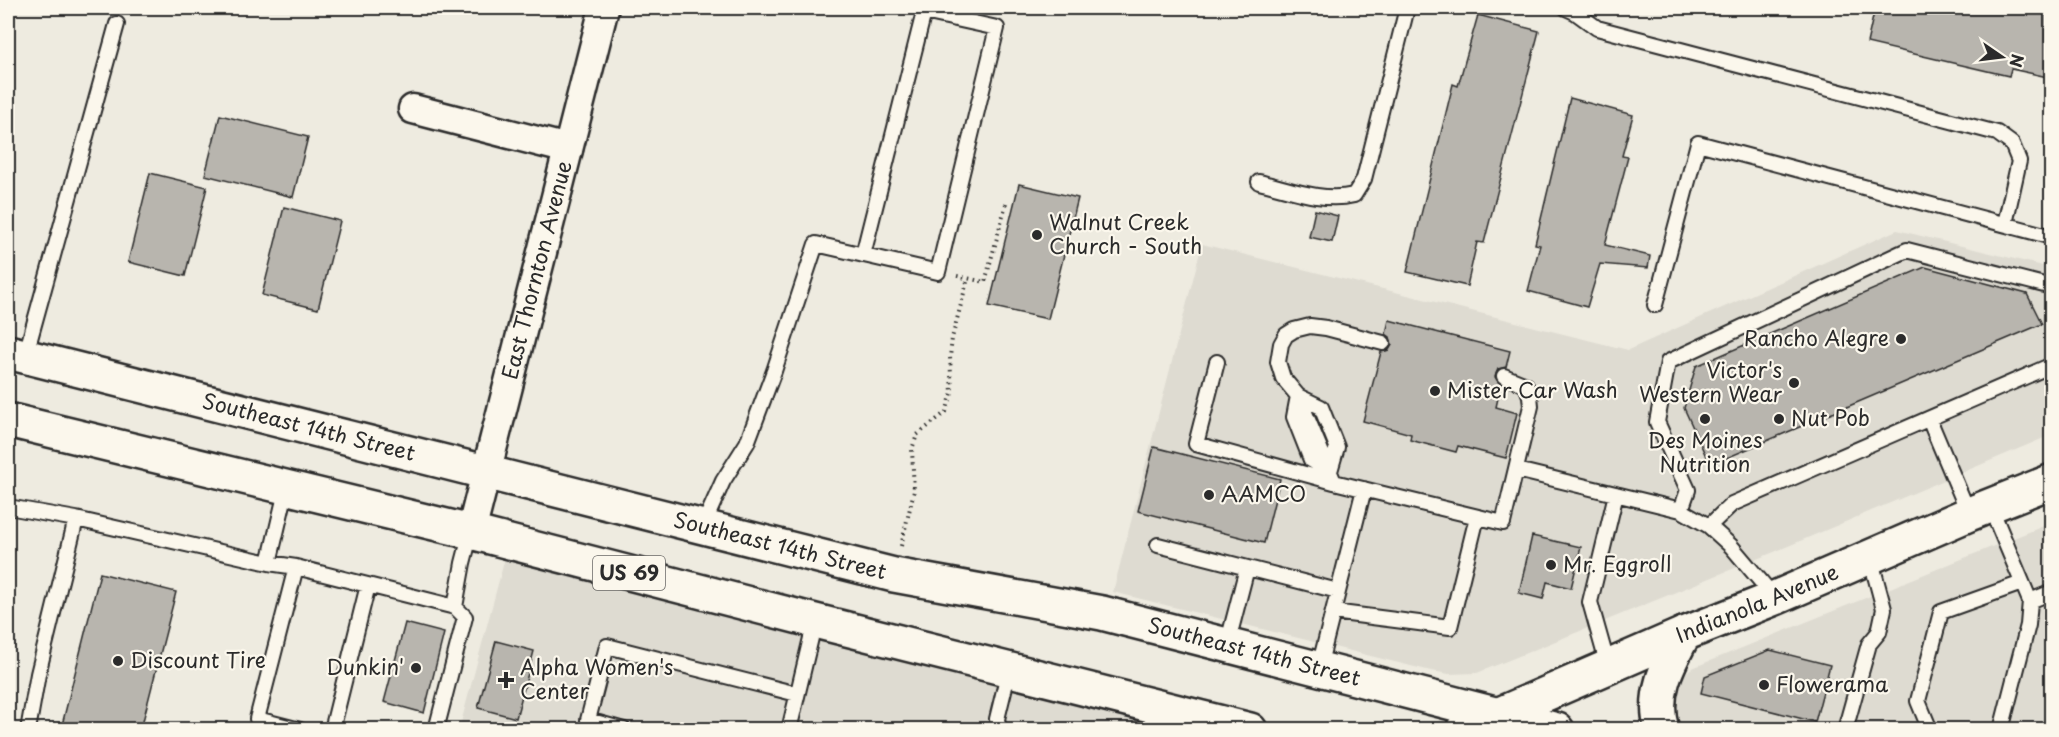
<svg xmlns="http://www.w3.org/2000/svg" width="2059" height="737" font-family="'Playpen Sans',sans-serif">
<style>
.built{fill:#dedbd1}
.building{fill:#b8b5ae;stroke:#2b2b2b;stroke-width:1.5}
.lines{fill:none;stroke-linecap:round;stroke-linejoin:round}
.service-casing{stroke:#2b2b2b;stroke-width:18}
.minor-casing{stroke:#2b2b2b;stroke-width:33}
.secondary-casing{stroke:#2b2b2b;stroke-width:38}
.primary-casing{stroke:#2b2b2b;stroke-width:38}
.path{stroke:#2b2b2b;stroke-width:4;stroke-dasharray:1.5 4.5;stroke-linecap:butt}
.service{stroke:#fbf7ec;stroke-width:14}
.minor{stroke:#fbf7ec;stroke-width:28}
.secondary{stroke:#fbf7ec;stroke-width:33}
.primary{stroke:#fbf7ec;stroke-width:33}
.poi-dot{fill:#2b2b2b;stroke:#fbf7ec;stroke-width:2}
.labels{text-anchor:middle;stroke-width:4.5;stroke-linejoin:round;paint-order:stroke}
.shield{fill:#fbf7ec;stroke:#696865;stroke-width:1.5}
.shield-label{font-size:20px;font-weight:bold;fill:#2b2b2b}
.poi-label{font-size:21px;fill:#2b2b2b;stroke:#fbf7ec;text-anchor:start}
.street-label{font-size:21px;fill:#2b2b2b;stroke:#fbf7ec}
</style>
<rect width="100%" height="100%" fill="#eeebe0"/>
<filter id="ink" filterUnits="userSpaceOnUse"><feTurbulence type="fractalNoise" baseFrequency=".0167" numOctaves="2"/><feDisplacementMap in="SourceGraphic" scale="12" xChannelSelector="R" yChannelSelector="G"/><feConvolveMatrix kernelMatrix="1 2 1 2 8 2 1 2 1" color-interpolation-filters="sRGB"/></filter>
<g filter="url(#ink)">
<path class="built" d="M 1897,230 L 2051,268 L 2051,435 L 1774,552 L 1477,673 L 1449,674 L 1431,671 L 1113,592 L 1202,244 L 1628,350 Z
M 2051,523 L 2051,729 L 1683,729 L 1673,715 L 1677,682 L 1690,669 Z
M 509,543 L 1257,730 L 459,730 Z"/>
<path class="building" d="M 1875,8 L 2028,8 L 2052,13 L 2052,78 L 2011,69 L 2009,76 L 1867,43 Z
M 1478,15 L 1539,31 L 1484,243 L 1477,242 L 1467,286 L 1407,272 L 1453,84 L 1458,86 Z
M 1570,98 L 1633,115 L 1622,156 L 1628,157 L 1605,245 L 1650,256 L 1648,268 L 1600,264 L 1587,307 L 1528,291 L 1540,245 L 1535,244 Z
M 220,115 L 308,137 L 293,197 L 205,175 Z
M 150,173 L 207,187 L 185,276 L 128,262 Z
M 1019,184 L 1078,198 L 1048,319 L 989,306 Z
M 284,207 L 340,221 L 318,309 L 262,295 Z
M 1315,210 L 1338,216 L 1332,242 L 1309,237 Z
M 1925,267 L 2027,294 L 2042,324 L 1710,465 L 1684,408 L 1696,366 Z
M 1389,320 L 1510,351 L 1506,367 L 1498,369 L 1495,377 L 1501,385 L 1496,407 L 1517,413 L 1506,458 L 1458,446 L 1456,452 L 1410,440 L 1411,434 L 1363,421 L 1381,352 L 1389,350 L 1392,345 L 1390,337 L 1386,334 Z
M 1154,447 L 1280,479 L 1264,543 L 1138,511 Z
M 1532,536 L 1581,547 L 1571,588 L 1547,582 L 1543,599 L 1519,593 Z
M 100,573 L 176,592 L 141,729 L 61,729 Z
M 405,623 L 444,633 L 424,713 L 384,702 Z
M 496,641 L 534,651 L 516,718 L 478,708 Z
M 1770,650 L 1830,665 L 1815,722 L 1701,693 L 1705,676 Z"/>
<g class="lines">
<defs>
<path id="service" d="M 1566,8 L 1575,12 L 1597,28 L 1997,133 L 2012,144 L 2019,161 L 2005,224
M 1259,182 C 1289,189 1323,203 1354,195 L 1364,179 L 1407,8
M 1655,305 L 1698,143 L 2052,237
M 25,357 L 117,24
M 1217,362 L 1196,444 L 1334,482 L 1503,523 L 1531,406 L 1530,396 L 1526,385 L 1504,376
M 1298,396 L 1321,407 L 1337,447 L 1330,471 L 1311,460 L 1294,417 Z
M 1929,419 L 1969,514
M 1517,470 L 1681,510 L 1709,526 L 1731,546 L 1775,598
M 1334,482 L 1298,396 L 1283,378 L 1278,362 L 1281,344 L 1286,335 L 1294,330 L 1310,326 L 1326,328 L 1383,343
M 1990,506 L 2030,601 L 2028,625 L 2001,730
M 8,507 L 76,519 L 269,563 L 296,567 L 455,607 L 463,563 L 471,532
M 1681,510 L 1688,490 L 1657,422 L 1668,362 L 1907,250 L 2052,287
M 703,526 L 723,481 L 747,443 L 774,371 L 816,244 L 938,272 L 997,28 L 924,12 L 863,255
M 1709,526 L 1732,504 L 2052,365
M 1158,545 L 1338,591
M 269,563 L 287,487
M 296,567 L 257,719 L 300,730
M 2030,601 L 2052,592
M 1333,612 L 1450,627 L 1477,517
M 1227,645 L 1247,568
M 1608,666 L 1590,602 L 1616,494
M 1319,667 L 1364,489
M 28,730 L 38,674 L 76,519
M 332,730 L 368,585
M 436,730 L 465,617 L 455,607
M 624,730 L 588,720 L 607,646 L 797,694
M 789,730 L 815,621
M 999,730 L 997,719 L 1009,670
M 1845,730 L 1869,644 L 1879,632 L 1884,609 L 1870,557
M 1930,730 L 1918,701 L 1941,612 L 2022,583"/>
<g id="minor">
<path d="M 413,109 L 568,149"/>
<path id="s1" d="M 471,532 L 604,8"/>
</g>
<g id="secondary">
<path id="s2" d="M 1463,730 L 1684,634 L 1775,598 L 1969,514 L 2052,481"/>
</g>
<g id="primary">
<path id="s3" d="M 8,352 L 894,575 L 1102,613 L 1557,730"/>
<path d="M 8,420 L 471,532 L 815,621 L 1250,730"/>
<path d="M 1662,730 C 1651,694 1668,664 1684,634"/>
</g>
</defs>
<use href="#service" class="service-casing"/>
<use href="#minor" class="minor-casing"/>
<use href="#secondary" class="secondary-casing"/>
<use href="#primary" class="primary-casing"/>
<path class="path" d="M 957,276 L 985,282 L 1006,204
M 901,546 L 914,491 L 912,449 L 917,435 L 946,412 L 952,393 L 950,357 L 952,338 L 968,278"/>
<use href="#service" class="service"/>
<use href="#minor" class="minor"/>
<use href="#secondary" class="secondary"/>
<use href="#primary" class="primary"/>
</g>
</g>
<g class="poi-dot">
<circle cx="1037" cy="235" r="6"/>
<circle cx="1901" cy="339" r="6"/>
<circle cx="1794" cy="383" r="6"/>
<circle cx="1435" cy="391" r="6"/>
<circle cx="1705" cy="419" r="6"/>
<circle cx="1779" cy="419" r="6"/>
<circle cx="1209" cy="495" r="6"/>
<circle cx="1551" cy="565" r="6"/>
<circle cx="118" cy="661" r="6"/>
<circle cx="416" cy="668" r="6"/>
<path d="M503 671h6v6h6v6h-6v6h-6v-6h-6v-6h6z"/>
<circle cx="1764" cy="685" r="6"/>
</g>
<g class="labels">
<rect class="shield" x="593" y="556" width="72" height="34" rx="4.5"/>
<g class="shield-label">
<text x="629" y="580">US 69</text>
</g>
<g class="poi-label">
<text x="1049" y="230">Walnut Creek<tspan x="1049" dy="24">Church - South</tspan></text>
<text x="1889" y="346" text-anchor="end">Rancho Alegre</text>
<text x="1782" y="378" text-anchor="end">Victor's<tspan x="1782" dy="24">Western Wear</tspan></text>
<text x="1447" y="398">Mister Car Wash</text>
<text x="1791" y="426">Nut Pob</text>
<text x="1705" y="448" text-anchor="middle">Des Moines<tspan x="1705" dy="24">Nutrition</tspan></text>
<text x="1221" y="502">AAMCO</text>
<text x="1563" y="572">Mr. Eggroll</text>
<text x="130" y="668">Discount Tire</text>
<text x="404" y="675" text-anchor="end">Dunkin'</text>
<text x="520" y="675">Alpha Women's<tspan x="520" dy="24">Center</tspan></text>
<text x="1776" y="692">Flowerama</text>
</g>
<g class="street-label">
<text dy="7" stroke="none"><textPath href="#s1" startOffset="270">East Thornton Avenue</textPath></text>
<text dy="7" stroke="none"><textPath href="#s3" startOffset="310">Southeast 14th Street</textPath></text>
<text dy="7" stroke="none"><textPath href="#s3" startOffset="796">Southeast 14th Street</textPath></text>
<text dy="7" stroke="none"><textPath href="#s2" startOffset="320">Indianola Avenue</textPath></text>
<text dy="7" stroke="none"><textPath href="#s3" startOffset="1282">Southeast 14th Street</textPath></text>
</g>
</g>
<rect width="2059" height="737" fill="none" stroke="#fbf7ec" stroke-width="30"/>
<rect x="15" y="15" width="2029" height="707" fill="none" stroke="#2b2b2b" stroke-width="2" filter="url(#ink)"/>
<g transform="translate(2002 57) rotate(104)" stroke="#fbf7ec" stroke-width="4.5" paint-order="stroke">
<path d="M0-4.5L10 22L0 15L-10 22Z" fill="#2b2b2b"/>
<text y="-9" font-size="16" font-weight="bold" text-anchor="middle" fill="#2b2b2b">N</text>
</g>
</svg>
